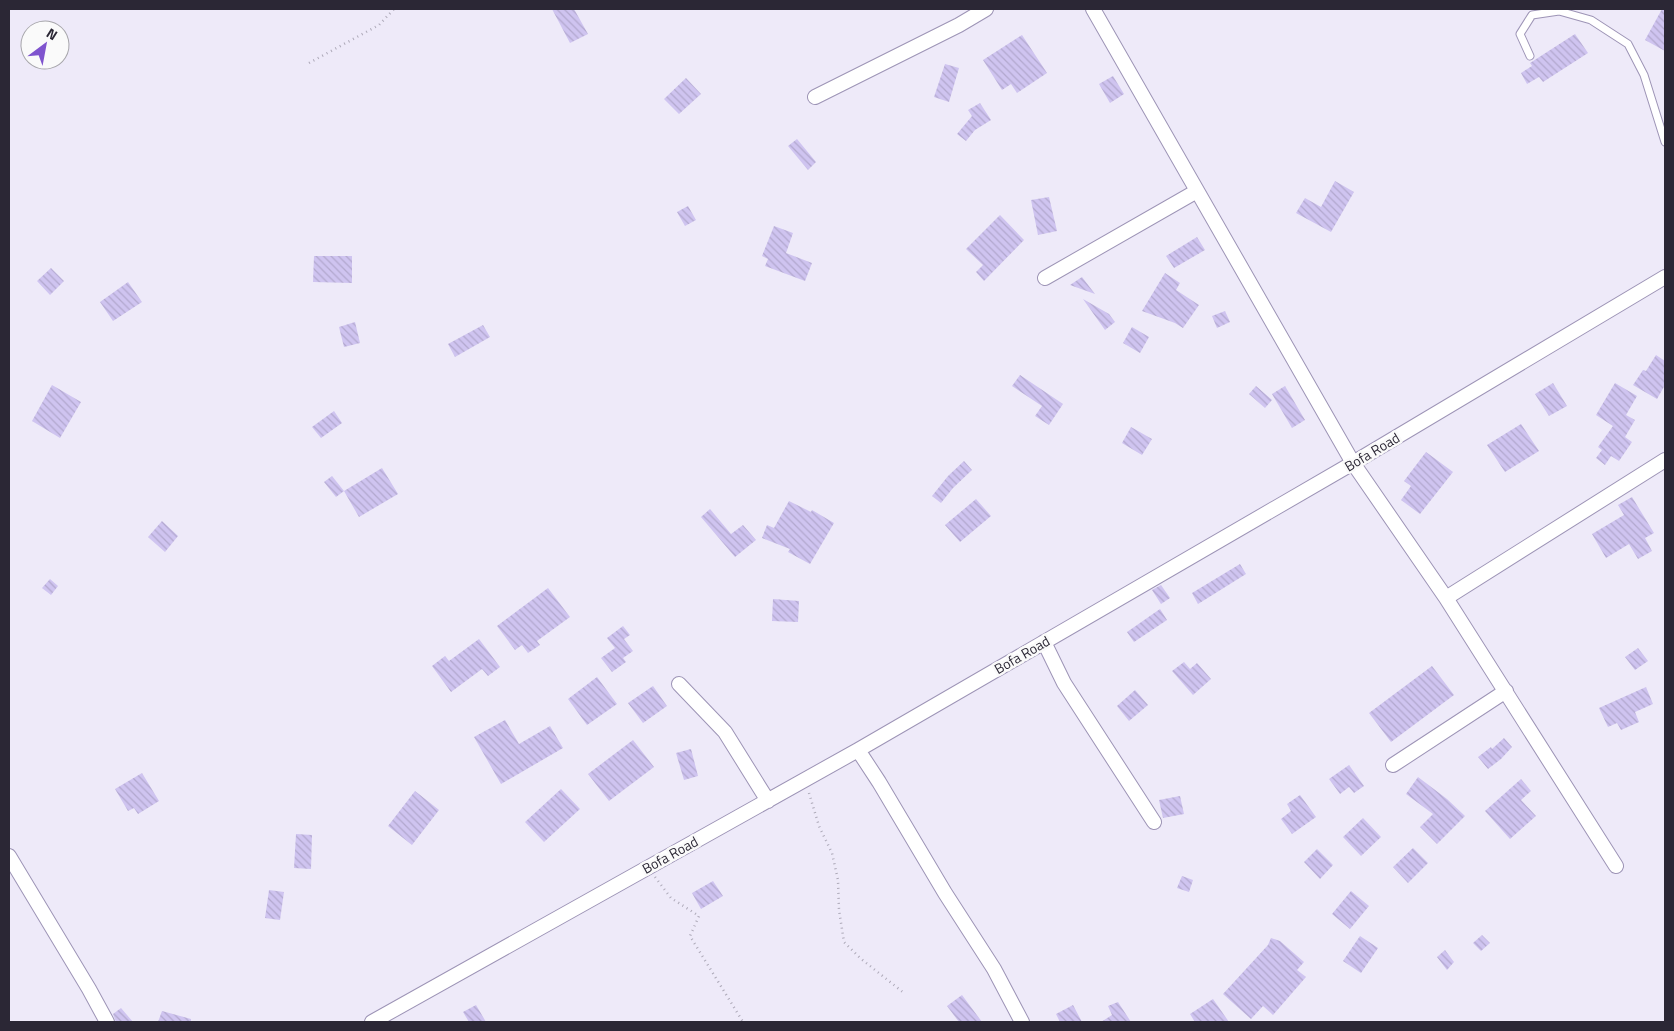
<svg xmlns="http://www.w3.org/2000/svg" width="1674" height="1031" font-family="'Titillium Web',sans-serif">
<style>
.building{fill:url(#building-back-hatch)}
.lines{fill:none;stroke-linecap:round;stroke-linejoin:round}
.lane-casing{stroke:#9d94b6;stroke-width:9}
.street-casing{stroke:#9d94b6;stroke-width:16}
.path{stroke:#aeaab9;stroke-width:2.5;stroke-dasharray:1 4;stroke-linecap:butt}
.lane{stroke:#fff;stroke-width:7}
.street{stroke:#fff;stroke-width:14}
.labels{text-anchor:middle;stroke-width:5;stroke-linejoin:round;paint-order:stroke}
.street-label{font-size:14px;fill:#2b2735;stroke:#fafafa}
</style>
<defs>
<pattern id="building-back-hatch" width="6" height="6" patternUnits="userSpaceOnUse" patternTransform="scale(1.25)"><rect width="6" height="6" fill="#cfc4f0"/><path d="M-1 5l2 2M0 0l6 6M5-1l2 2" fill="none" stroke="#b2a8ce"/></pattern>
</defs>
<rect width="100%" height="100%" fill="#eeeaf9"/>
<path class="building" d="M 552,9 L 574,9 L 588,34 L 570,43 Z
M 1662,9 L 1665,9 L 1665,51 L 1645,40 Z
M 1575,34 L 1588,53 L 1543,82 L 1539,77 L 1527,84 L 1521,73 L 1532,66 L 1530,63 Z
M 1022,35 L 1047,73 L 1017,93 L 1011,84 L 1002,90 L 983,60 Z
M 945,64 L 959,68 L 949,102 L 934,97 Z
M 1113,76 L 1124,94 L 1110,103 L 1099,84 Z
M 686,78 L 701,94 L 679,114 L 664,99 Z
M 980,103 L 991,120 L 975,130 L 966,141 L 957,134 L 972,116 L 968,110 Z
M 797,139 L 816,162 L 808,170 L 788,146 Z
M 1335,181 L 1354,192 L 1331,232 L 1296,213 L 1305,198 L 1321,207 Z
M 1049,197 L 1057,231 L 1038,235 L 1031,200 Z
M 688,206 L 696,220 L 685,226 L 677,212 Z
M 1000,215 L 1024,240 L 984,281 L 976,272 L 983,265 L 966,249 Z
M 774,226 L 793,233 L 786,253 L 812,263 L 805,281 L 765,266 L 768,259 L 762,256 Z
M 1197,237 L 1205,250 L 1174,268 L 1166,256 Z
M 314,256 L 352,256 L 352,283 L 313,282 Z
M 51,268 L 64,281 L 50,295 L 37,281 Z
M 1165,273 L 1180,283 L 1176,290 L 1199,305 L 1183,328 L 1175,323 L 1142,311 Z
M 1082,277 L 1095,294 L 1070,285 Z
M 128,282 L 142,302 L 113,321 L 100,302 Z
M 1083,299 L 1109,314 L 1115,322 L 1105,330 Z
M 1225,311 L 1230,322 L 1217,328 L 1212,316 Z
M 355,322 L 360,343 L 344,347 L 339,327 Z
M 483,325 L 490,337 L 455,357 L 448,344 Z
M 1132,327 L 1149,337 L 1140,353 L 1123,343 Z
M 1656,355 L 1665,361 L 1665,385 L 1657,399 L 1633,385 L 1643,370 L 1646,371 Z
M 1020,375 L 1063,404 L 1049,425 L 1035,416 L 1042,406 L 1012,386 Z
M 1553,383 L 1567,406 L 1549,416 L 1535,394 Z
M 1615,383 L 1637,396 L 1626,415 L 1635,420 L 1625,437 L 1632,442 L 1619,461 L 1611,456 L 1605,465 L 1596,458 L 1602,450 L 1598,447 L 1613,426 L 1596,415 Z
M 52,385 L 81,402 L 60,438 L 32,421 Z
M 1256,386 L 1272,400 L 1265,408 L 1249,394 Z
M 1285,386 L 1305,420 L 1292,428 L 1272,394 Z
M 334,411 L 342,423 L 321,438 L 312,427 Z
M 1521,424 L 1539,451 L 1505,472 L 1487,445 Z
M 1131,427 L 1152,439 L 1142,455 L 1122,443 Z
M 1426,452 L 1453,472 L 1420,514 L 1401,500 L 1411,486 L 1404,481 Z
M 964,461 L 972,470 L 953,488 L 941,503 L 932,496 L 948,476 Z
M 382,468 L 398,494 L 359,517 L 344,491 Z
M 332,476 L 344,491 L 336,497 L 324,482 Z
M 1632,497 L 1654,533 L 1645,538 L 1652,551 L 1638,559 L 1629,544 L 1606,558 L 1592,534 L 1624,515 L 1618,505 Z
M 976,499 L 991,516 L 960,542 L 945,525 Z
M 789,501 L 811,512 L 812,510 L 834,523 L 810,564 L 788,552 L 790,549 L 762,538 L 767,525 L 774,528 Z
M 710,509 L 731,534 L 743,525 L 756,540 L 735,557 L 701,517 Z
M 162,521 L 178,536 L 165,552 L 148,537 Z
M 1240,564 L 1246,574 L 1198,604 L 1192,593 Z
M 50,579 L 58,586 L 51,595 L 42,588 Z
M 1161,585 L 1170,598 L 1161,604 L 1152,590 Z
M 548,588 L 570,617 L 537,641 L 540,645 L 528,653 L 522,645 L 515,650 L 497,626 Z
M 773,599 L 799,601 L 798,622 L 772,621 Z
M 1160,609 L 1167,620 L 1134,642 L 1127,632 Z
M 623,626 L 630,635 L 624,639 L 633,651 L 623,658 L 626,662 L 612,672 L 601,658 L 615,648 L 607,638 Z
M 479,639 L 500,667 L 488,676 L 482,669 L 451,692 L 432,666 L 445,656 L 449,661 Z
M 1638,648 L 1648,661 L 1635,670 L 1625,657 Z
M 1184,662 L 1190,669 L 1197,663 L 1211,679 L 1193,695 L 1172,671 Z
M 1432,666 L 1454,695 L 1391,742 L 1369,713 Z
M 597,677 L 617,704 L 587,725 L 568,699 Z
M 653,686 L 667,706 L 643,723 L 628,703 Z
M 1646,687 L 1653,704 L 1635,712 L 1639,722 L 1621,730 L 1617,723 L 1608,727 L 1599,708 Z
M 1135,690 L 1148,705 L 1129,721 L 1117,706 Z
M 505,720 L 519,744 L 550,726 L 563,748 L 501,784 L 474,737 Z
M 1504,738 L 1512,747 L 1501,759 L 1488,769 L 1478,757 L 1491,747 L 1492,749 Z
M 633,740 L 654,767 L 609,801 L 588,774 Z
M 691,749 L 698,776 L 684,780 L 676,753 Z
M 1349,765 L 1364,786 L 1354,793 L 1349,787 L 1340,794 L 1329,779 Z
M 142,773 L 159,801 L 138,814 L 134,808 L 128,811 L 115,789 Z
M 1418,777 L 1447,799 L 1465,816 L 1437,844 L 1420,827 L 1433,814 L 1406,794 Z
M 1521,779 L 1531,791 L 1521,800 L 1536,816 L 1510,839 L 1485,811 Z
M 561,789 L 580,809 L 544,842 L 525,822 Z
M 415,791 L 439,810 L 412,845 L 388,826 Z
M 1300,795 L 1316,817 L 1292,834 L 1281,819 L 1291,811 L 1287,804 Z
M 1180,796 L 1184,814 L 1163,818 L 1159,800 Z
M 1363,818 L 1381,837 L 1361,856 L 1343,837 Z
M 296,834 L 312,835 L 311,869 L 294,868 Z
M 1413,848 L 1428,863 L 1408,883 L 1393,867 Z
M 1317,849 L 1333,865 L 1320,879 L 1304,862 Z
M 1182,876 L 1193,880 L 1189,892 L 1177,888 Z
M 713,881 L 723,896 L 701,909 L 692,893 Z
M 269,890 L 284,892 L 280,920 L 265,918 Z
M 1351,891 L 1369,906 L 1350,929 L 1332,914 Z
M 1482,935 L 1490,943 L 1481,951 L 1473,943 Z
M 1360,936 L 1378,948 L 1361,973 L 1343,961 Z
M 1271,938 L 1280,941 L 1304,962 L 1297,970 L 1306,977 L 1273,1015 L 1263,1006 L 1251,1019 L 1223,994 L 1268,945 Z
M 1445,950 L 1454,962 L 1447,970 L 1437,957 Z
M 962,995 L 982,1022 L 959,1022 L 947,1006 Z
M 1213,999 L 1229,1022 L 1195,1022 L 1190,1014 Z
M 1118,1002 L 1131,1022 L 1101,1022 L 1112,1015 L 1108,1006 Z
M 476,1005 L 486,1022 L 469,1022 L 463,1012 Z
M 1073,1005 L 1082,1022 L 1060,1022 L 1056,1014 Z
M 121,1008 L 133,1022 L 116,1022 L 113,1014 Z
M 162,1011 L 191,1019 L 191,1022 L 158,1022 Z"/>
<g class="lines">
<defs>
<path id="lane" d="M 1530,56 L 1520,34 L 1532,15 L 1559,11 L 1591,20 L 1628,44 L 1644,75 L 1665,142"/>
<path id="street" d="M 1093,9 L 1353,463 L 1446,598 L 1616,866
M 815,97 L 959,25 L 986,9
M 1045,278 L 1197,191
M 1446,598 L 1665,460
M 1044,642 L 1064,683 L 1154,822
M 679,684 L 725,732 L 768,801
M 858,750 L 879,782 L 945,893 L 994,969 L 1022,1022
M 1393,765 L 1506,691
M 9,856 L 89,989 L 107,1022
M 372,1022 L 858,750 L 1353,463 L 1665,277"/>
</defs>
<use href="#lane" class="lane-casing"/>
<use href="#street" class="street-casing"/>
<path class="path" d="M 309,63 L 379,25 L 394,9
M 809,793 L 819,826 L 832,853 L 838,880 L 839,910 L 844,942 L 860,958 L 904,993
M 655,877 L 671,898 L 699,916 L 690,936 L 743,1022"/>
<use href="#lane" class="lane"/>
<use href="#street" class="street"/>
</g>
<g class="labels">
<g class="street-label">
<text transform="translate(1372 452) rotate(-31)" y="5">Bofa Road</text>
<text transform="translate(1022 655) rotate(-30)" y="5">Bofa Road</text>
<text transform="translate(670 855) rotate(-29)" y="5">Bofa Road</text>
</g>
</g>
<rect width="1674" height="1031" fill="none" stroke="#2b2735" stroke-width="20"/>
<g transform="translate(45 45) rotate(32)"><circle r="24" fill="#fafafa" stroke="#a7a6ab"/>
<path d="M0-4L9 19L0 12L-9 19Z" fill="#7f54ce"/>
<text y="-8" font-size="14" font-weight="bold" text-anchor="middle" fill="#2b2735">N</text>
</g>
</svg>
